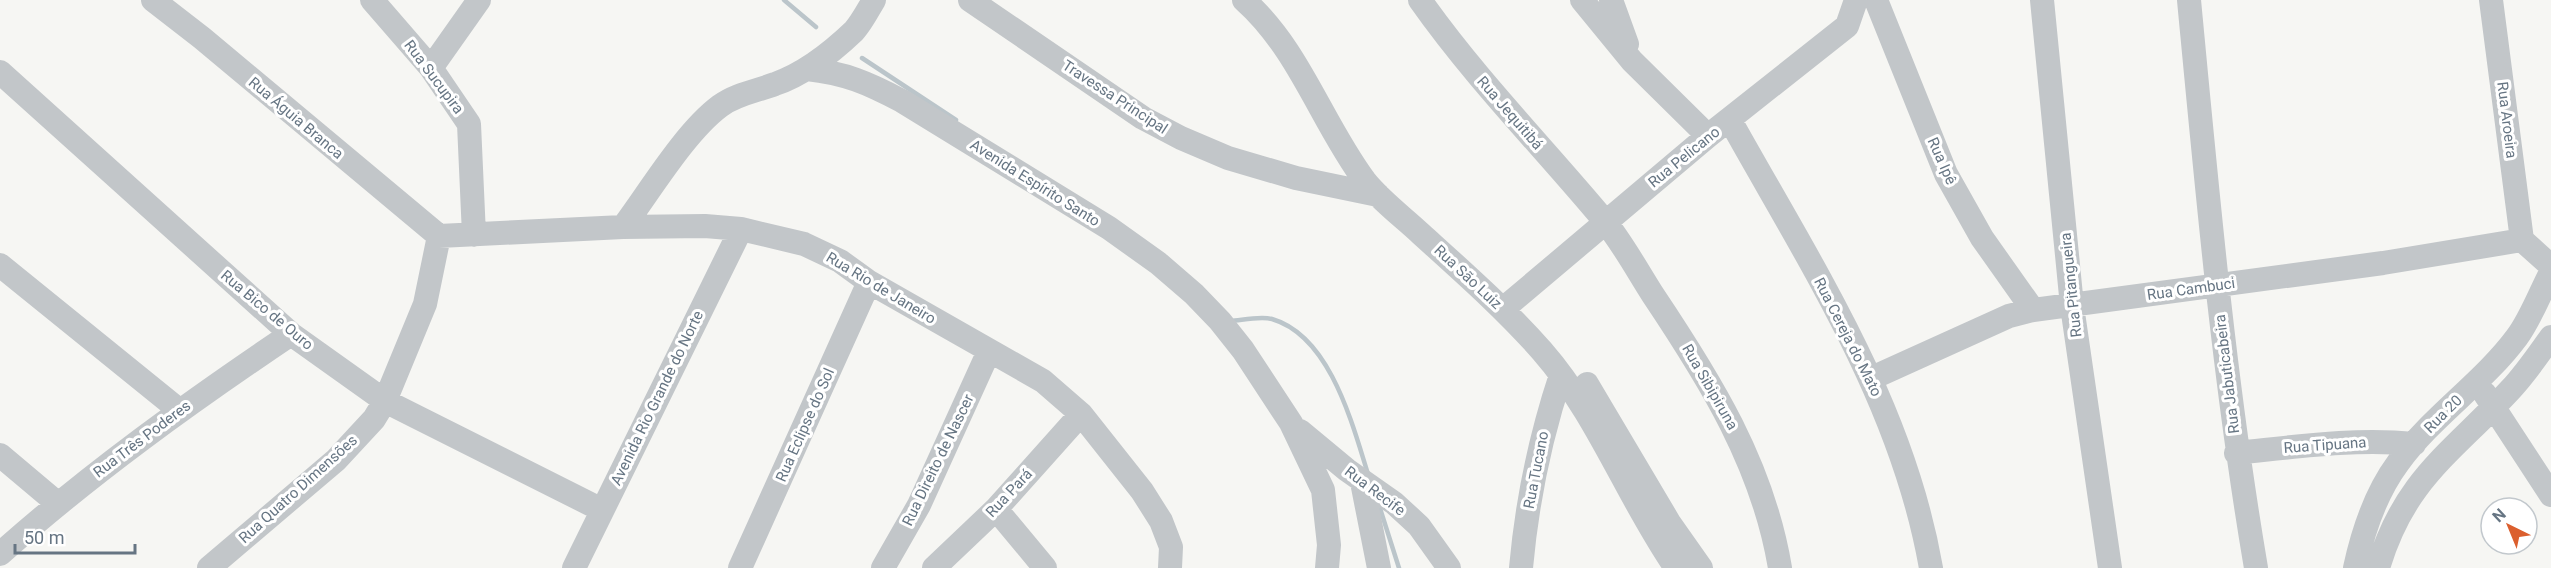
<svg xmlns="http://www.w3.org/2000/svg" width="2551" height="568" font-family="Roboto,sans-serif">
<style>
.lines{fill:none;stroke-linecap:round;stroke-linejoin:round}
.stream{stroke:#bbc5ca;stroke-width:4.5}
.minor{stroke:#c2c6c9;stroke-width:24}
.labels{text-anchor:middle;stroke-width:6;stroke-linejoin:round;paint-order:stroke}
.street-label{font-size:15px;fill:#667583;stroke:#fff}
</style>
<rect width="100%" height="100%" fill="#f6f6f3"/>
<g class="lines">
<path class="stream" d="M 784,0 L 816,27
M 862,58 L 956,120
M 1230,321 C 1243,320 1260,316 1272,319 C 1330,336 1352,423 1368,474
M 1378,502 L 1399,568"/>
<path class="minor" d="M 153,0 L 202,38 L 439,236
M 372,0 L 431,68 L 469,124 L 474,235
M 970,0 L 1143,118 L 1181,138 L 1228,158 L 1296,178 L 1378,195
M 1244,0 C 1300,50 1321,122 1365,181 C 1381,201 1403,217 1421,234 C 1463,272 1505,309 1542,351 C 1598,415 1628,499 1676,568
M 1420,0 C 1475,78 1542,146 1603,219 C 1622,242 1637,270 1653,295 C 1710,380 1763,465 1780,568
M 1582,0 L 1632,61 L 1708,136
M 1611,0 L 1627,44
M 1876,0 L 1946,174 L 1982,238 L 2033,310
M 2042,0 L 2072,306 L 2110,568
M 2189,0 C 2207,190 2224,380 2256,568
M 2491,0 L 2522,240
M 431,68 L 479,0
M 807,69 C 845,73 868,83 902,101 L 1109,228 L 1158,263 L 1194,294 L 1220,321 L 1243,350 L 1291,423 L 1323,490 L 1329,545 L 1327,568
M 0,72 L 291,334 L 385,401 L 602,510
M 1730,120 C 1810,264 1902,402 1931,568
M 623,227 C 650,191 685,132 720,106 C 736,94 757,91 775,84 C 804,74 832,52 854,31 C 862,22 868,10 874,0
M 439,236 L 623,227 L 705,226 L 741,229 L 804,244 L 840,261 L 869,282 L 1043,381 L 1081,414 L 1142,491 L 1161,521 L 1171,547 L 1170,568
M 2522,240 L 2551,266
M 0,265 L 179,410
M 1503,309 L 1708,136 L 1847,26 L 1856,0
M 1872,378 L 2009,316 L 2033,310 L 2383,263 L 2522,240
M 1587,384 L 1670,524 L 1701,568
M 2485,394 L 2551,495
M 1300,431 L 1347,470 L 1394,503 L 1419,526 L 1449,568
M 2236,453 C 2295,447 2355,438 2414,444
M 0,455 L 57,503
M 1362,482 L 1379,568
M 996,509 L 1045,568
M 0,554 C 91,473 190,402 291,334
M 209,568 L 336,460 L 374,419 L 385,401 L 425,304 L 439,236
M 574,568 L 741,229
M 740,568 L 869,282
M 883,568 L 919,505 L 989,351
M 934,568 L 996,509 L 1081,414
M 1521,568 C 1527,501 1540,438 1561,375
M 2355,568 C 2363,531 2375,494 2398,463 C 2432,416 2483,383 2517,337 C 2531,318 2540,293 2551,272
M 2378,568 C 2404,479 2453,452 2511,389 C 2526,373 2538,355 2551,337"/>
</g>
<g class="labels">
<g class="street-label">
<text transform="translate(434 77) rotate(53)" y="5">Rua Sucupira</text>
<text transform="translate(1115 97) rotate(33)" y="5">Travessa Principal</text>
<text transform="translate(1510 113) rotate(49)" y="5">Rua Jequitibá</text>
<text transform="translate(296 118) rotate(40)" y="5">Rua Águia Branca</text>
<text transform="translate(2507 120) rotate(83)" y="5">Rua Aroeira</text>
<text transform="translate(1684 157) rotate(-39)" y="5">Rua Pelicano</text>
<text transform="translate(1942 161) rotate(66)" y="5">Rua Ipê</text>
<text transform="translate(1035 183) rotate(32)" y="5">Avenida Espírito Santo</text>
<text transform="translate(1468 277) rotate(43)" y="5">Rua São Luiz</text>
<text transform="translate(2071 285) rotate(-96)" y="5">Rua Pitangueira</text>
<text transform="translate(881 288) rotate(31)" y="5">Rua Rio de Janeiro</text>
<text transform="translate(2191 289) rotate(-8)" y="5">Rua Cambuci</text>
<text transform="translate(267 310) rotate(40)" y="5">Rua Bico de Ouro</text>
<text transform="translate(1848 337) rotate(63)" y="5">Rua Cereja do Mato</text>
<text transform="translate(2227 374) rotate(-97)" y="5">Rua Jabuticabeira</text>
<text transform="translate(1710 387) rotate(60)" y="5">Rua Sibipiruna</text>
<text transform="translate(657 398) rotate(-64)" y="5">Avenida Rio Grande do Norte</text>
<text transform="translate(2443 414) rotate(-45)" y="5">Rua 20</text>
<text transform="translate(805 425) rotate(-66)" y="5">Rua Eclipse do Sol</text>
<text transform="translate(142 439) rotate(-37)" y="5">Rua Três Poderes</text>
<text transform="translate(2325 445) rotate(-4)" y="5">Rua Tipuana</text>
<text transform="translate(938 460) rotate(-64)" y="5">Rua Direito de Nascer</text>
<text transform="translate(1536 470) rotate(-79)" y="5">Rua Tucano</text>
<text transform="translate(298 489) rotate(-42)" y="5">Rua Quatro Dimensões</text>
<text transform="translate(1375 491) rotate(37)" y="5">Rua Recife</text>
<text transform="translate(1009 493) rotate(-47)" y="5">Rua Pará</text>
</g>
</g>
<g transform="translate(2509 526) rotate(317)"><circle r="28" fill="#ffffff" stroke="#c2c8cd" stroke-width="1.5"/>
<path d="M0-4.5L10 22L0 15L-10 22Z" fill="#db5f2e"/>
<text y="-9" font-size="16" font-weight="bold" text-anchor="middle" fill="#667583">N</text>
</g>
<path d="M15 544v9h120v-9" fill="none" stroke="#667583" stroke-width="3"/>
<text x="24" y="544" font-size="18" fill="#667583" stroke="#ffffff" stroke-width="4.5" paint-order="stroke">50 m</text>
</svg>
